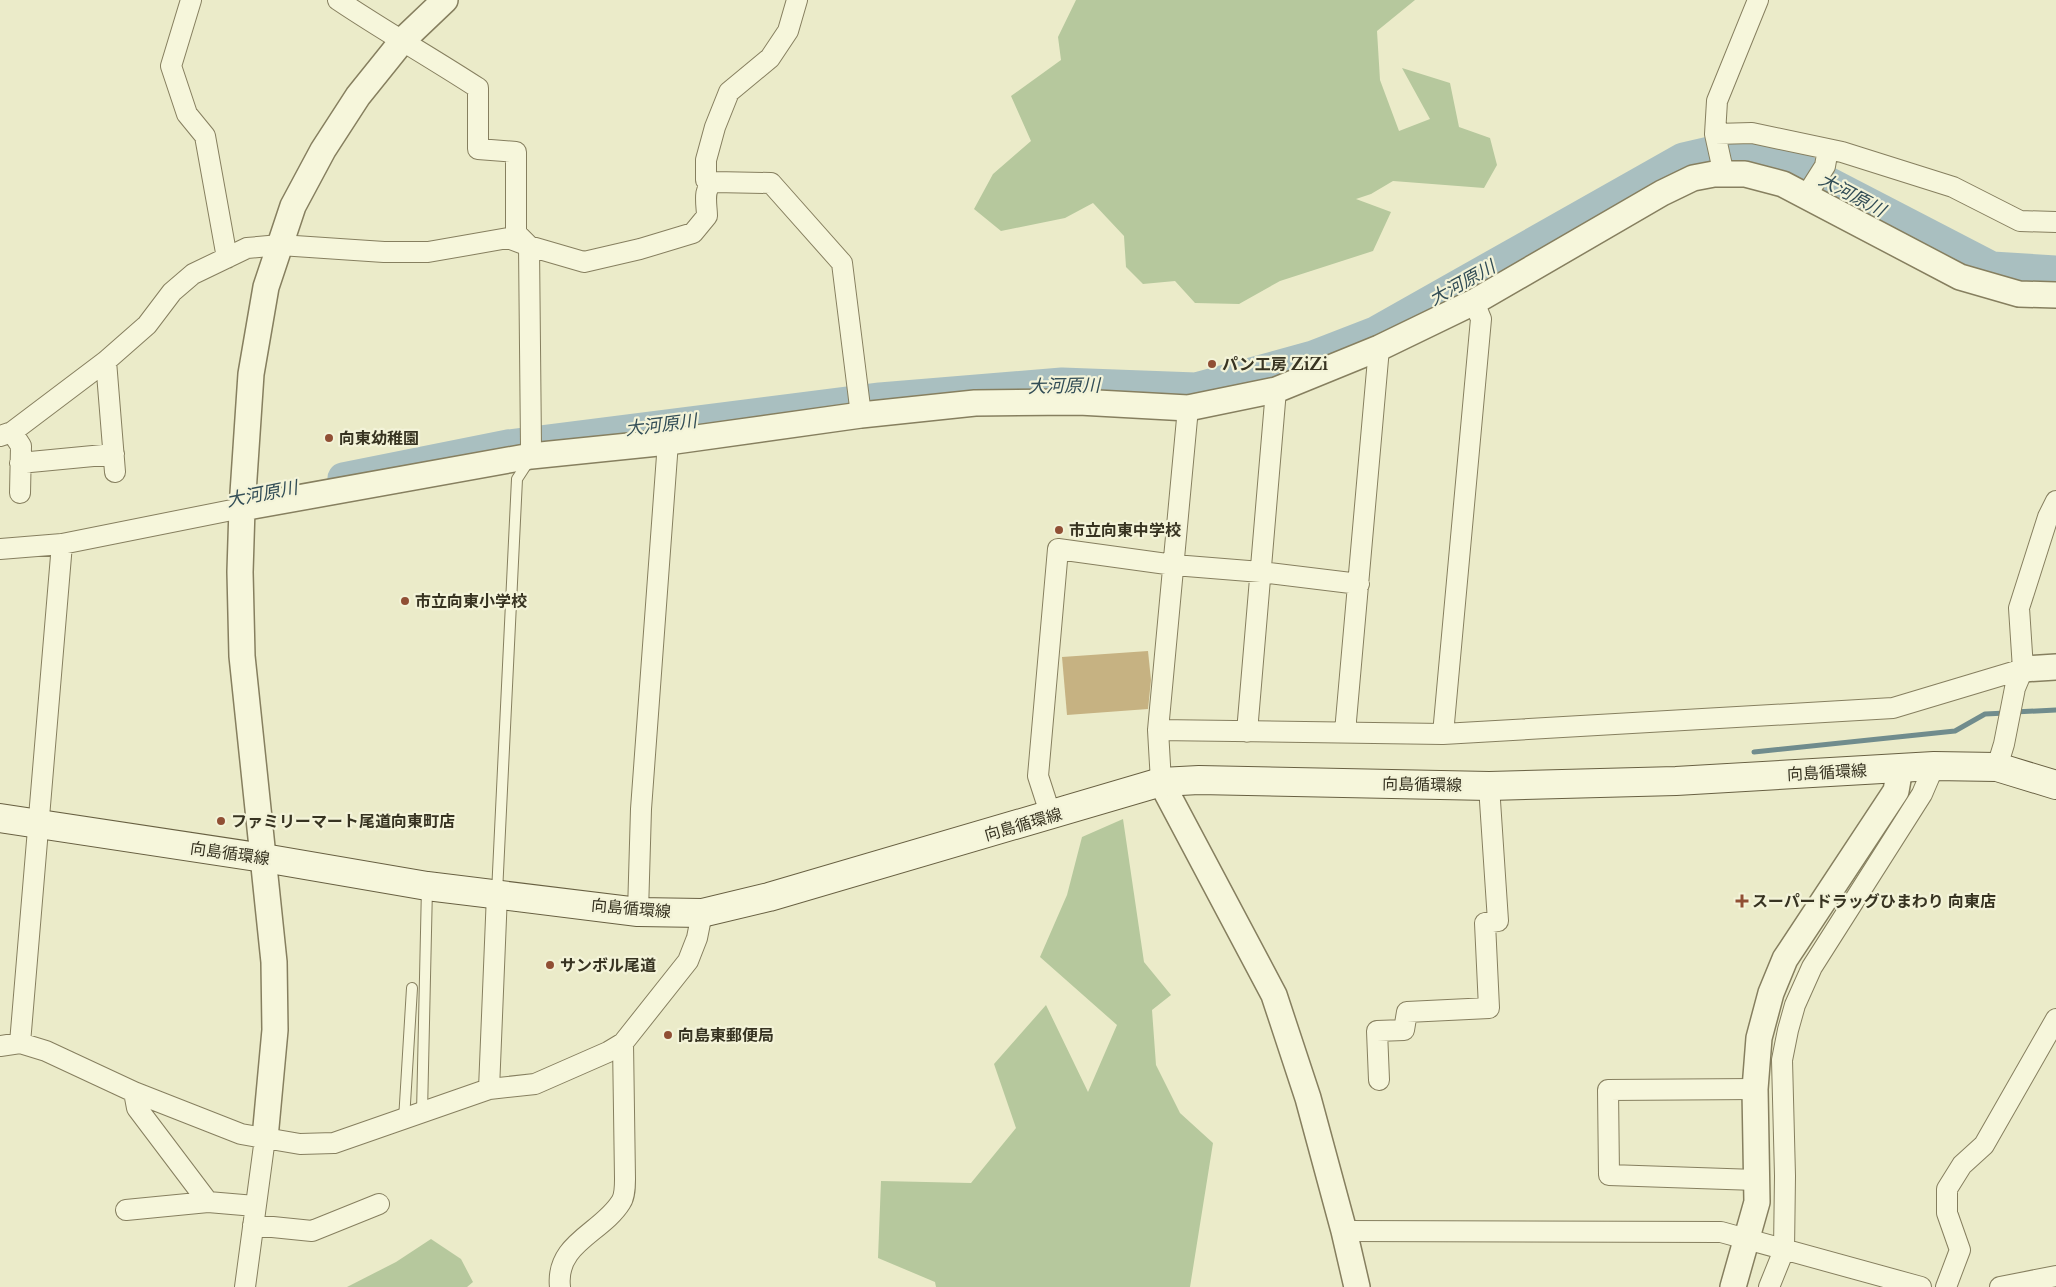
<svg xmlns="http://www.w3.org/2000/svg" width="2056" height="1287" font-family="'Libre Baskerville','Noto Sans JP',serif">
<style>
.green{fill:#b6c89d}
.lines{fill:none;stroke-linecap:round;stroke-linejoin:round}
.stream{stroke:#708c8d;stroke-width:5}
.river{stroke:#a9bfc0;stroke-width:31}
.building{fill:#c6b282}
.service-casing{stroke:#867f5f;stroke-width:12}
.minor-casing{stroke:#867f5f;stroke-width:22}
.tertiary-casing{stroke:#867f5f;stroke-width:28}
.secondary-casing{stroke:#686042;stroke-width:30}
.service{stroke:#f6f6db;stroke-width:10}
.minor{stroke:#f6f6db;stroke-width:20}
.tertiary{stroke:#f6f6db;stroke-width:25}
.secondary{stroke:#f6f6db;stroke-width:28}
.poi-dot{fill:#904f34;stroke:#f3f3d8;stroke-width:2}
.labels{text-anchor:middle;stroke-width:4.5;stroke-linejoin:round;paint-order:stroke}
.poi-label{font-size:16px;font-weight:bold;fill:#373321;stroke:#f3f3d8;text-anchor:start}
.street-label{font-size:16px;fill:#373321;stroke:#f3f3d8}
.water-label{font-size:18px;font-style:italic;fill:#324d56;stroke:#f3f3d8}
</style>
<rect width="100%" height="100%" fill="#ebebc9"/>
<path class="green" d="M 1076,0 L 1415,0 L 1377,31 L 1380,80 L 1399,131 L 1430,119 L 1402,68 L 1450,83 L 1459,127 L 1490,138 L 1497,165 L 1484,188 L 1393,181 L 1371,194 L 1356,199 L 1391,212 L 1373,251 L 1280,281 L 1239,304 L 1195,303 L 1175,281 L 1143,284 L 1126,267 L 1124,236 L 1093,203 L 1065,218 L 1001,231 L 974,209 L 993,174 L 1031,141 L 1011,96 L 1061,60 L 1058,37 Z
M 1123,819 L 1144,962 L 1171,995 L 1152,1010 L 1156,1065 L 1180,1113 L 1213,1143 L 1190,1287 L 936,1287 L 935,1282 L 878,1258 L 881,1181 L 971,1183 L 1016,1128 L 994,1064 L 1046,1005 L 1088,1092 L 1117,1025 L 1040,957 L 1067,895 L 1082,837 Z
M 431,1239 L 461,1259 L 473,1282 L 467,1287 L 347,1287 L 396,1262 Z"/>
<g class="lines">
<path class="stream" d="M 2014,712 L 2056,710
M 1754,752 L 1955,731 L 1985,714 L 2006,713"/>
<path class="river" d="M 343,478 L 508,445 L 880,398 L 1062,383 L 1196,388 L 1313,356 L 1375,332 L 1683,158 L 1735,146 L 1778,156 L 1992,267 L 2056,271"/>
</g>
<path class="building" d="M 1148,651 L 1151,680 L 1148,709 L 1067,715 L 1062,657 Z"/>
<g class="lines">
<defs>
<path id="service" d="M 497,893 L 517,479 L 530,459
M 422,1113 L 427,887
M 404,1120 L 412,988"/>
<path id="minor" d="M 191,0 L 171,66 L 187,114 L 205,136 L 227,258
M 338,0 C 384,31 432,58 478,88 L 478,149 L 516,152 L 516,233 L 529,246 L 531,447
M 1715,134 L 1752,133 L 1842,152 L 1953,187 L 2020,221 L 2056,222
M 1724,175 L 1715,134 L 1717,101 L 1758,0
M 710,184 L 706,180 L 706,160 L 715,127 L 729,92 L 770,58 L 788,31 L 797,0
M 1806,196 L 1825,166 L 1828,149
M 106,361 L 115,472
M 12,432 L 21,446 L 20,493
M 0,436 L 12,432 L 106,361 L 147,325 L 172,292 L 193,274 L 247,248 L 280,245 L 384,252 L 428,252 L 508,238 L 529,246 L 584,262 L 640,249 L 693,233 L 707,216 C 707,205 702,188 714,182 L 771,183 L 842,263 L 861,415
M 20,463 L 114,454
M 0,549 L 62,544 L 242,508
M 1158,730 L 1443,734 L 1893,708 L 2023,669
M 1247,732 L 1276,390
M 1345,732 L 1379,348
M 1443,734 L 1481,319 L 1474,302
M 1997,767 L 2004,744 L 2015,688 L 2023,669 L 2019,608 L 2048,517 L 2056,501
M 1161,782 L 1158,730 L 1188,408
M 1051,816 L 1038,776 L 1058,549 L 1174,565 L 1261,572 L 1359,584
M 638,912 L 641,809 L 668,442
M 20,1043 L 62,544
M 0,1046 L 20,1043 L 46,1051 L 134,1092 L 241,1134 L 300,1144 L 334,1143 L 489,1089 L 535,1084 L 608,1052 L 623,1043 L 688,961 L 697,938 L 702,913
M 1379,1080 L 1377,1031 L 1404,1030 L 1407,1012 L 1489,1008 L 1485,923 L 1498,921 L 1489,786
M 489,1089 L 497,894
M 1755,1089 L 1608,1090 L 1609,1175 L 1756,1180
M 134,1092 L 137,1108 L 208,1202
M 126,1210 L 208,1202 L 255,1206
M 253,1225 L 312,1231 L 379,1204
M 1344,1231 L 1721,1232 L 1921,1287
M 245,1287 L 265,1138
M 560,1287 C 555,1243 602,1233 621,1202 C 625,1196 625,1186 625,1179 L 623,1043
M 1769,1287 L 1784,1250 L 1785,1176 L 1782,1060 L 1788,1030 L 1795,1005 L 1812,967 L 1922,794 L 1934,766
M 1946,1287 L 1960,1250 L 1947,1213 L 1947,1189 L 1962,1165 L 1984,1145 L 2056,1019
M 2000,1287 L 2056,1276"/>
<path id="tertiary" d="M 242,508 L 531,456 L 668,442 L 861,415 L 975,403 L 1079,402 L 1188,408 L 1276,390 L 1379,348 L 1474,302 L 1662,193 L 1693,178 L 1714,174 L 1745,174 L 1783,184 L 1960,277 L 2019,294 L 2056,295
M 2023,669 L 2056,667
M 1161,782 L 1274,995 L 1308,1098 L 1344,1231 L 1357,1287
M 265,1138 L 275,1030 L 274,962 L 242,656 L 240,572 L 242,508 L 251,374 L 266,287 L 293,206 L 323,150 L 358,96 L 403,40 L 445,0
M 1733,1287 L 1757,1202 L 1755,1089 L 1759,1038 L 1771,993 L 1785,959 L 1896,791 L 1900,768"/>
<path id="secondary" d="M 0,818 L 264,858 L 427,886 L 638,912 L 702,913 L 769,897 L 1161,782 L 1199,780 L 1489,786 L 1676,781 L 1934,766 L 1997,767 L 2056,785"/>
</defs>
<use href="#service" class="service-casing"/>
<use href="#minor" class="minor-casing"/>
<use href="#tertiary" class="tertiary-casing"/>
<use href="#secondary" class="secondary-casing"/>
<use href="#service" class="service"/>
<use href="#minor" class="minor"/>
<use href="#tertiary" class="tertiary"/>
<use href="#secondary" class="secondary"/>
</g>
<g class="poi-dot">
<circle cx="1212" cy="364" r="5"/>
<circle cx="329" cy="438" r="5"/>
<circle cx="1059" cy="530" r="5"/>
<circle cx="405" cy="601" r="5"/>
<circle cx="221" cy="821" r="5"/>
<path d="M1739.5 893.5h5v5h5v5h-5v5h-5v-5h-5v-5h5z"/>
<circle cx="550" cy="965" r="5"/>
<circle cx="668" cy="1035" r="5"/>
</g>
<g class="labels">
<g class="poi-label">
<text x="1222" y="370">パン工房 ZiZi</text>
<text x="339" y="444">向東幼稚園</text>
<text x="1069" y="536">市立向東中学校</text>
<text x="415" y="607">市立向東小学校</text>
<text x="231" y="827">ファミリーマート尾道向東町店</text>
<text x="1752" y="907">スーパードラッグひまわり 向東店</text>
<text x="560" y="971">サンボル尾道</text>
<text x="678" y="1041">向島東郵便局</text>
</g>
<g class="street-label">
<text transform="translate(1827 772) rotate(-3)" y="6">向島循環線</text>
<text transform="translate(1422 784) rotate(1)" y="6">向島循環線</text>
<text transform="translate(1023 824) rotate(-16)" y="6">向島循環線</text>
<text transform="translate(230 853) rotate(8)" y="6">向島循環線</text>
<text transform="translate(631 908) rotate(5)" y="6">向島循環線</text>
</g>
<g class="water-label">
<text transform="translate(1852 195) rotate(28)" y="6">大河原川</text>
<text transform="translate(1462 283) rotate(-29)" y="6">大河原川</text>
<text transform="translate(1064 386) rotate(-1)" y="6">大河原川</text>
<text transform="translate(661 425) rotate(-7)" y="6">大河原川</text>
<text transform="translate(262 494) rotate(-11)" y="6">大河原川</text>
</g>
</g>
</svg>
